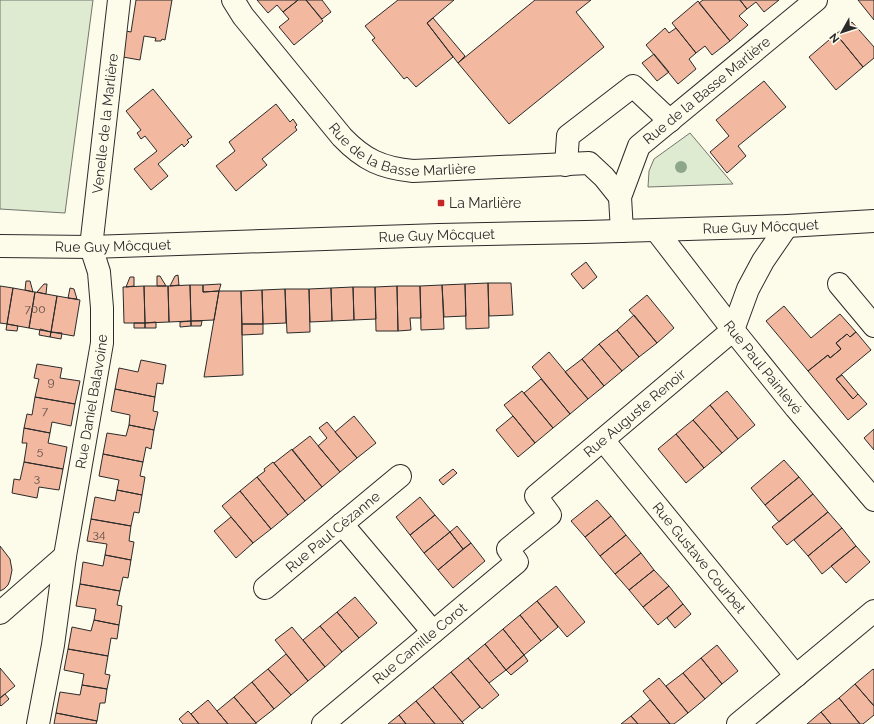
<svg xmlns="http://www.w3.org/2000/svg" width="874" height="724" font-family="Raleway,sans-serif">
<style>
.green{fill:#deebd1;stroke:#74746e}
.building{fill:#f2b8a0;stroke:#2b2b2b}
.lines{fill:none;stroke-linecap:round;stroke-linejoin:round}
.minor-casing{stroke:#2b2b2b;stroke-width:24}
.minor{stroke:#fdfbea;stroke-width:22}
.tree{fill:#8ea78a}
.poi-dot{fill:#c62828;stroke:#fdfbea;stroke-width:1.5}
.labels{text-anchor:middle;stroke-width:3;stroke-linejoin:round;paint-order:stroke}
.number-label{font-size:12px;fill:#5d4e48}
.street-label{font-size:14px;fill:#2b2b2b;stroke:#fdfbea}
.poi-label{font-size:14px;fill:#2b2b2b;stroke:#fdfbea;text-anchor:start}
</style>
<rect width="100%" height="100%" fill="#fdfbea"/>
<path class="green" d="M 0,0 L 93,0 L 65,213 L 0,209 Z
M 690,133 L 733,184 L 648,187 L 649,171 L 654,159 Z"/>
<path class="building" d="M 136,0 L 172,0 L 165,40 L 162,39 L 161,41 L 155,41 L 156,38 L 144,36 L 140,60 L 117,56 L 121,30 L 131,32 Z
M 257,0 L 298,0 L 283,12 L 277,5 L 268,13 Z
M 298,0 L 306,0 L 323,21 L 294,45 L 279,27 L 289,19 L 283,12 Z
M 306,0 L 322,0 L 331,12 L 322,19 Z
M 398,0 L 454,0 L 427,23 L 453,57 L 416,87 L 407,77 L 404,79 L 372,40 L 375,38 L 365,26 Z
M 535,0 L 591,0 L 576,12 L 604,47 L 509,124 L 458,63 Z
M 703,0 L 740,0 L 747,9 L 739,16 L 748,25 L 730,41 L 699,3 Z
M 740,0 L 779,0 L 764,12 L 756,2 L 747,9 Z
M 858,0 L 874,0 L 874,20 Z
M 698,1 L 730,41 L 712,55 L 705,46 L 696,53 L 672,23 Z
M 433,18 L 465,56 L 458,63 L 427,23 Z
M 852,22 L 874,47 L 874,58 L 863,67 L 836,34 Z
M 665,28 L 669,33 L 676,28 L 696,53 L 689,59 L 696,69 L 678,84 L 646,45 Z
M 836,34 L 863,67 L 836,90 L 809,57 Z
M 654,54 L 669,72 L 657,81 L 642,63 Z
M 764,81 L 786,107 L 738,146 L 746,156 L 727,173 L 710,152 L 729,136 L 716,120 Z
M 153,89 L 192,137 L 187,140 L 189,142 L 184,147 L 182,144 L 158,164 L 168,176 L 151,190 L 134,169 L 157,151 L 145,136 L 141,139 L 137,133 L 141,130 L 126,111 Z
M 276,104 L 290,122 L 293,119 L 297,125 L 295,127 L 297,130 L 262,159 L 267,165 L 236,191 L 216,166 L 235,151 L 229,142 Z
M 586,262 L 597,277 L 583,289 L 571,274 Z
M 178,275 L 179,285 L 170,286 L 175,276 Z
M 157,276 L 160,276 L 166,286 L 157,286 Z
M 130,277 L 134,277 L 134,286 L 126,287 Z
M 26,281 L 30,281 L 33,292 L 25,290 Z
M 488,283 L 511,283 L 513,315 L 489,316 Z
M 488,283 L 489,328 L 466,329 L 465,284 Z
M 44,284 L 47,284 L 46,294 L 37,292 Z
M 221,284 L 219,291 L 203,292 L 203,285 Z
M 465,284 L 466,316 L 444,317 L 442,285 Z
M 190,285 L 203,285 L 203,292 L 219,291 L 214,320 L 191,321 Z
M 190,285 L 191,321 L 169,322 L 168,286 Z
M 442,285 L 444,329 L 421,330 L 420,286 Z
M 0,286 L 13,288 L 7,324 L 0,323 Z
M 144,286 L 145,323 L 124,323 L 123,287 Z
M 144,286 L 168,286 L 169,322 L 145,323 Z
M 397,286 L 420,286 L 421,318 L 410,318 L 411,330 L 398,331 Z
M 397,286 L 398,331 L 376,331 L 375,287 Z
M 353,287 L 354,320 L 332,321 L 331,288 Z
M 353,287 L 375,287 L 376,319 L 354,320 Z
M 13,288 L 35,292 L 29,328 L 7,324 Z
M 70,288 L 74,289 L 77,299 L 68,298 Z
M 331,288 L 332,321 L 310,322 L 309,289 Z
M 285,289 L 286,323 L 263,324 L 262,290 Z
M 285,289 L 309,289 L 310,332 L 287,333 Z
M 262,290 L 263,324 L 242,324 L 241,291 Z
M 219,291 L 241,291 L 243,375 L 204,377 Z
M 35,292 L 57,296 L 51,332 L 29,328 Z
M 647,295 L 674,328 L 657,343 L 629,310 Z
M 57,296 L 80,300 L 74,336 L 51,332 Z
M 784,306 L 811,338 L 840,314 L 856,332 L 850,337 L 847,334 L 836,343 L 841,349 L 830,358 L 828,355 L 808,371 L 766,321 Z
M 634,315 L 657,343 L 639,357 L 617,330 Z
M 191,321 L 202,321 L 201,326 L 191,326 Z
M 191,321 L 191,326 L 180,327 L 180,322 Z
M 156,322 L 156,328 L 145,328 L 145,323 Z
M 134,323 L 145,323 L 145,328 L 134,328 Z
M 7,324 L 18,326 L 17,331 L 6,330 Z
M 242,324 L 263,324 L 263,334 L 242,335 Z
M 40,329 L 51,332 L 50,337 L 39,335 Z
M 617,330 L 639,357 L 622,371 L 599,344 Z
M 51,332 L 62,333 L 61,339 L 50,337 Z
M 856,332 L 871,350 L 836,379 L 853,399 L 858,394 L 867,404 L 848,420 L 808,371 L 828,355 L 830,358 L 841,349 L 836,343 L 847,334 L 850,337 Z
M 599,344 L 622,371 L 604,386 L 582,359 Z
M 549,352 L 588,399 L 570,414 L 532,367 Z
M 582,359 L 604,386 L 588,399 L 565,372 Z
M 141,360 L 166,365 L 163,384 L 157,383 L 155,397 L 115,389 L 119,368 L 138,372 Z
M 37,364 L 62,368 L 60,378 L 80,381 L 75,404 L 35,397 L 39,379 L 34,378 Z
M 842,375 L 858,394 L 853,399 L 836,379 Z
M 541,379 L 570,414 L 553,428 L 524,393 Z
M 115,389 L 155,397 L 153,411 L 158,412 L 154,430 L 129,425 L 130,415 L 111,411 Z
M 522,391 L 553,428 L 535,443 L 504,405 Z
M 727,391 L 755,425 L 738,439 L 710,405 Z
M 35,397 L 75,404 L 71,426 L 52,422 L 50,433 L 24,428 L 27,414 L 32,415 Z
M 710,405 L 738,439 L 722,453 L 693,420 Z
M 354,416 L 376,443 L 357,458 L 335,432 Z
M 513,416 L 535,443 L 518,457 L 496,430 Z
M 693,420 L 722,453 L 704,468 L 676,434 Z
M 327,422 L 357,458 L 340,472 L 318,446 L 327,438 L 319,428 Z
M 129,425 L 154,430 L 151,449 L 146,447 L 143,462 L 103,454 L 107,433 L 126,436 Z
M 24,428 L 50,433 L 48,443 L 67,447 L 63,469 L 24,462 L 27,443 L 22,443 Z
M 874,429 L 874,450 L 864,438 Z
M 676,434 L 704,468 L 686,483 L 658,449 Z
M 310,436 L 340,472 L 322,487 L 292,450 Z
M 292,449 L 322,487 L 305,501 L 274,463 Z
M 103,454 L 143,462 L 140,476 L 145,477 L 142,495 L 117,490 L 119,480 L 99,476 Z
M 784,460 L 799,477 L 765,505 L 751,488 Z
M 24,462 L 63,469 L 59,490 L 39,487 L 37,498 L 12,493 L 14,479 L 20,480 Z
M 273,462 L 305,501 L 288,515 L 257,477 L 265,471 L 264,469 Z
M 453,469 L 457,473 L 443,485 L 439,480 Z
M 257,477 L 288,515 L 271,529 L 240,491 Z
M 799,477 L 813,494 L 779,522 L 765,505 Z
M 117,490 L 142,495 L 139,513 L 134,512 L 131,526 L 91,519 L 95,497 L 115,501 Z
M 240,491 L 271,529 L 253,543 L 222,506 Z
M 813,494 L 828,512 L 787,545 L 772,527 Z
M 420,497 L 435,515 L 410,535 L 396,517 Z
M 597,500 L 611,516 L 585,537 L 571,521 Z
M 828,512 L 842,528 L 808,556 L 794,540 Z
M 435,515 L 450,532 L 424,553 L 410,535 Z
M 611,516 L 626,535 L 600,556 L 585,537 Z
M 231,517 L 253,543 L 236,558 L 214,531 Z
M 91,519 L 131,526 L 129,541 L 134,542 L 131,560 L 105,555 L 107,544 L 87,541 Z
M 457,526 L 471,543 L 463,549 L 450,532 Z
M 842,528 L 856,546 L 822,574 L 808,556 Z
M 450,532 L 463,549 L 438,570 L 424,553 Z
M 626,535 L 641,553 L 615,574 L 600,556 Z
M 471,543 L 485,561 L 453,588 L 438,570 Z
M 0,546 L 10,559 L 12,570 L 10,580 L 8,585 L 4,589 L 0,591 Z
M 856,546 L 870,562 L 846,583 L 831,566 Z
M 641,553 L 654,570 L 629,590 L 615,574 Z
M 105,555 L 131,560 L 128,578 L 123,577 L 120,591 L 80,584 L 83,562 L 103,566 Z
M 654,570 L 669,586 L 643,607 L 629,590 Z
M 80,584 L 120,591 L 117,605 L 122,606 L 119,625 L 94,620 L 96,609 L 76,606 Z
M 556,586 L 585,622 L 567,637 L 537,601 Z
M 669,586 L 683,604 L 658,625 L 643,607 Z
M 355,597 L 377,623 L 359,638 L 337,612 Z
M 537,601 L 558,627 L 541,641 L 520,615 Z
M 683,604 L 691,614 L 675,628 L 667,618 Z
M 337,612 L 359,638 L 342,652 L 320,626 Z
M 520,615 L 541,641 L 524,655 L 503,629 Z
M 94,620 L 119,625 L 117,639 L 111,638 L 108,656 L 68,649 L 72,627 L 91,631 Z
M 320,626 L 342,652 L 325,667 L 303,640 Z
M 292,627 L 325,667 L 308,681 L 275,640 Z
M 503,629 L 524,655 L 506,670 L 485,644 Z
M 485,644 L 506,670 L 489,683 L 468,658 Z
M 717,645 L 738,671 L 722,684 L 701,658 Z
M 68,649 L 108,656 L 105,674 L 110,675 L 107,689 L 82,685 L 84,674 L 64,670 Z
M 286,654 L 308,681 L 291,695 L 268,669 Z
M 524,655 L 528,661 L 511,675 L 506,670 Z
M 468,658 L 499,695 L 482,709 L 451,672 Z
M 701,658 L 722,684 L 705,699 L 683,673 Z
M 0,668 L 15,686 L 0,698 Z
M 268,669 L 291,695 L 274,709 L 252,682 Z
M 873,669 L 874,670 L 874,706 L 855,684 Z
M 451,672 L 480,707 L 462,722 L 433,687 Z
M 683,673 L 705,699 L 688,713 L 666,686 Z
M 659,678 L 688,713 L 674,724 L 670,724 L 643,691 Z
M 252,682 L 274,709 L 256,723 L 234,697 Z
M 855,684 L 874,706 L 874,715 L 863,724 L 860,724 L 839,698 Z
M 82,685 L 107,689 L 105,703 L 100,703 L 97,721 L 56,713 L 60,692 L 80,695 Z
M 433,687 L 462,722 L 464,724 L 435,724 L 416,701 Z
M 5,694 L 9,699 L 1,706 L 0,705 L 0,698 Z
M 234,697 L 256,723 L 256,724 L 228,724 L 217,711 Z
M 839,698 L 860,724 L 831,724 L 821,712 Z
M 208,700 L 217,711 L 228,724 L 199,724 L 191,714 Z
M 650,700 L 670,724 L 638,724 L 631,716 Z
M 416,701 L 435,724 L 406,724 L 399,715 Z
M 188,711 L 191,714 L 199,724 L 183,724 L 179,719 Z
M 821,712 L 831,724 L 807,724 Z
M 56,713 L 97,721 L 96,724 L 54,724 Z
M 399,715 L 406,724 L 388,724 Z
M 631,716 L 638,724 L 621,724 Z"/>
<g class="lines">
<defs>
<g id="minor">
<path id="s1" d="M 233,0 L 243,16 L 342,137 C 364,160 382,168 413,171 L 589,163 L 604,177 L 620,197"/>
<path d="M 566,165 L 568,136 L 633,86 L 670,121"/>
<path id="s2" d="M 656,230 L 733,330 L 796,408 L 874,500"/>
<path id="s3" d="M 622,231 L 620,197 L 639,146 L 816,0"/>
<path id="s4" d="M 0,246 L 91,247 L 439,235 L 586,232 L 787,226 L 874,221"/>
<path d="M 839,284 L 874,326"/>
<path d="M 733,330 L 748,289 L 763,261 L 787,226"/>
<path id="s5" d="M 603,440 L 796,676"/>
<path d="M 342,524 L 433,632"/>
<path id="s6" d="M 265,588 L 400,476"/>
<path d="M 0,613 L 65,556"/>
<path id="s7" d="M 38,724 L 53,645 L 65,556 L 102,343 L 102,308 L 99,272 L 91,247 L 119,0"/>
<path id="s8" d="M 323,724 L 517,562 L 508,549 L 550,515 L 536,496 L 733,330"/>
<path d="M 738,724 L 874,611"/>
</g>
</defs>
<use href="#minor" class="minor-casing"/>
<use href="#minor" class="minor"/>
</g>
<circle class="tree" cx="681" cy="167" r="6"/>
<rect class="poi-dot" x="437" y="199" width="8" height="8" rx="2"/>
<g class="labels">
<g class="number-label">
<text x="35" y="313">700</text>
<text x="51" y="386">9</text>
<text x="45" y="415">7</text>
<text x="40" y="455">5</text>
<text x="37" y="482">3</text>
<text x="99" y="538">34</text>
</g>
<g class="street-label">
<text dy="5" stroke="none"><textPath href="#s3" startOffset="176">Rue de la Basse Marlière</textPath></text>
<text dy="5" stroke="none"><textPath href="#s7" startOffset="608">Venelle de la Marlière</textPath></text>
<text dy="5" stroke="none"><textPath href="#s1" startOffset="239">Rue de la Basse Marlière</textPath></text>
<text dy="5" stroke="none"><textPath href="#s4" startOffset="761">Rue Guy Môcquet</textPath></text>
<text dy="5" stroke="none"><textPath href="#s4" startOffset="437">Rue Guy Môcquet</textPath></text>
<text dy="5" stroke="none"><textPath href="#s4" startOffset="113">Rue Guy Môcquet</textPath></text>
<text dy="5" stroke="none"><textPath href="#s2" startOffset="174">Rue Paul Painlevé</textPath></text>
<text dy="5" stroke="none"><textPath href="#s7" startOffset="327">Rue Daniel Balavoine</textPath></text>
<text dy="5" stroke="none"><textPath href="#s8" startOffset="475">Rue Auguste Renoir</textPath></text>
<text dy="5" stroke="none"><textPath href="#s6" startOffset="88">Rue Paul Cézanne</textPath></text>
<text dy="5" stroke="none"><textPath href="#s5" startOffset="152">Rue Gustave Courbet</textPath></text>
<text dy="5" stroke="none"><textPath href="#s8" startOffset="126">Rue Camille Corot</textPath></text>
</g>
<g class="poi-label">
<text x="449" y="208">La Marlière</text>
</g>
</g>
<g transform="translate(842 32) rotate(231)" stroke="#fdfbea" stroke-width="3" paint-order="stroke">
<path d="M0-3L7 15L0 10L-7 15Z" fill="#2b2b2b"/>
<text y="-6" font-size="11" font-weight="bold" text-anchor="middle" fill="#2b2b2b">N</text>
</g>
</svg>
